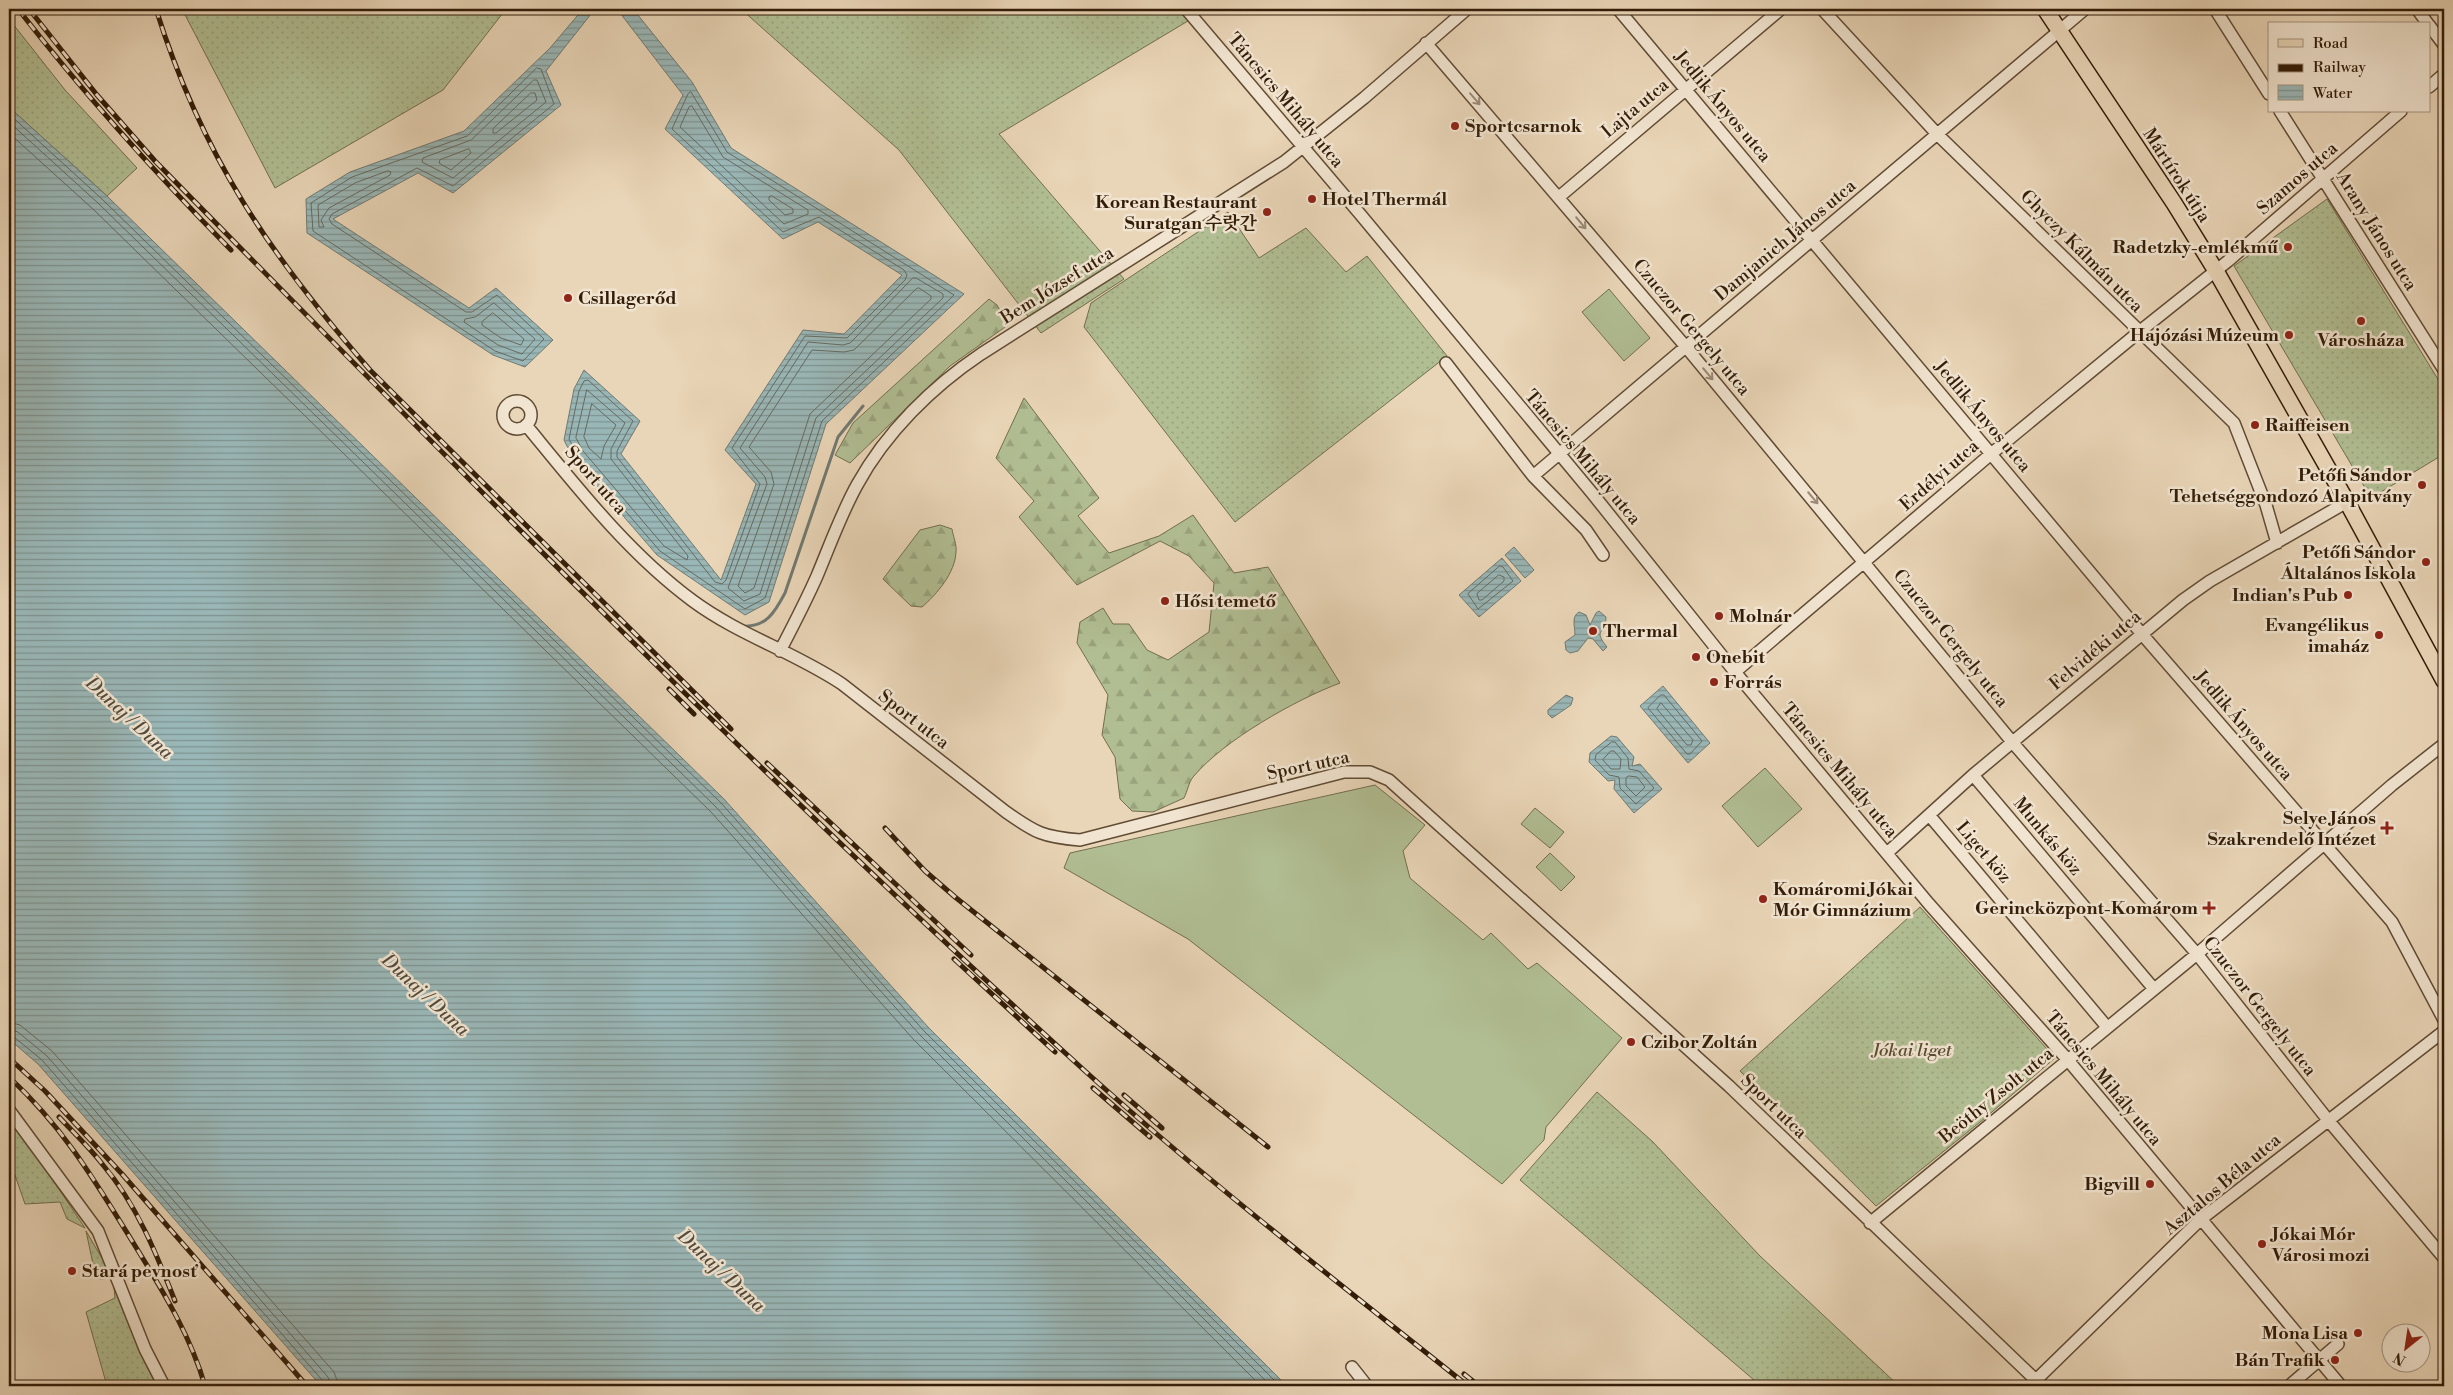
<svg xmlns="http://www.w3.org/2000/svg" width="2453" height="1395" font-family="'Libre Bodoni','Noto Serif KR',serif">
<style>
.grass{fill:url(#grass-dots);stroke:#726e4e}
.forest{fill:url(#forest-firs);stroke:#726e4e}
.pitch{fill:#b1be93;stroke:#726e4e}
.water{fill:url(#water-rules);stroke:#717971}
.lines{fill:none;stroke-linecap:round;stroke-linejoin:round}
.shore{stroke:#666a60;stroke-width:1}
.stream{stroke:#717971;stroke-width:3}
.minor-casing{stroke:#604b34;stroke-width:14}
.major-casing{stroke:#331d08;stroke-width:18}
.minor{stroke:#f1e4d0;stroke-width:11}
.major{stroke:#e9d5b7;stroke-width:15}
.rail-casing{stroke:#331d08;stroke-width:5}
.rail{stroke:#f1e4d0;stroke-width:3;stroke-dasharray:9;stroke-linecap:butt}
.oneway{stroke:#9c8a76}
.poi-dot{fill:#8f2418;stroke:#f1e4d0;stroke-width:2}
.labels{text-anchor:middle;stroke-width:5;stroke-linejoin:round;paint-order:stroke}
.street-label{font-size:18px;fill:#331d08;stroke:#f1e4d0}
.poi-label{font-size:18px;font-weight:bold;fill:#331d08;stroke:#f1e4d0;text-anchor:start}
.park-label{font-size:18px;font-style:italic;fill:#594d32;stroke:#f1e4d0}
.water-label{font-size:19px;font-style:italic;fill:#524b3d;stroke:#f1e4d0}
</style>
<defs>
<pattern id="grass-dots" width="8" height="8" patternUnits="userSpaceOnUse" patternTransform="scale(1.25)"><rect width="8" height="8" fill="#b1be93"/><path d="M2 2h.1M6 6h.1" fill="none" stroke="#99a37d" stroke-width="1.8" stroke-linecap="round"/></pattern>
<pattern id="forest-firs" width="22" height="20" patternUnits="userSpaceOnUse" patternTransform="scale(1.25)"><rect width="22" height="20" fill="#b1be93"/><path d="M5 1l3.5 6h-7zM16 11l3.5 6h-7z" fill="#99a37d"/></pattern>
<pattern id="water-rules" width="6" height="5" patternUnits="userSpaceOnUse" patternTransform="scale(1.25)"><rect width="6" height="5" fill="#9ab7b7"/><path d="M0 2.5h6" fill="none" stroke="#7e9493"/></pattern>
</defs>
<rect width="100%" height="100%" fill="#e9d5b7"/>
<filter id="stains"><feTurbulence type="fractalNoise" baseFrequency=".004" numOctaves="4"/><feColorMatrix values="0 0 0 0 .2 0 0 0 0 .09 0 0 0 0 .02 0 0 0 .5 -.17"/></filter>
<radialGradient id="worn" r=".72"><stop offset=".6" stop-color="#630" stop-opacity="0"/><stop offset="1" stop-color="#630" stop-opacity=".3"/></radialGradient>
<path class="grass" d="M 182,9 L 506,9 L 443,90 L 275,188 Z
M 741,9 L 1208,9 L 999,134 L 1124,279 L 1041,333 L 899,150 Z
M 9,19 L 65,90 L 137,168 L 107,196 L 9,107 Z
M 2327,199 L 2444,389 L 2444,454 L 2371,498 L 2234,266 Z
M 1228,212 L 1259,258 L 1306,228 L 1346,272 L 1367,256 L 1447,356 L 1235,522 L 1084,327 L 1091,303 Z
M 1920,907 L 2055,1058 L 1985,1118 L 1876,1206 L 1740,1071 Z
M 1597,1092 L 1653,1142 L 1760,1256 L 1899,1386 L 1761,1386 L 1520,1180 Z
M 9,1120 L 28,1143 L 85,1228 L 67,1219 L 60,1202 L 25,1204 L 9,1158 Z
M 86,1231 L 113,1277 L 157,1386 L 107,1386 L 86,1312 L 115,1298 L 113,1278 L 100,1279 L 96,1264 L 93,1264 Z"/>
<path class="forest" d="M 989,299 L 997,305 L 1008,325 L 950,366 L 850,463 L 835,455 L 853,423 Z
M 1024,398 L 1099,498 L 1078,516 L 1109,553 L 1159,536 L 1193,515 L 1234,573 L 1268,567 L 1340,683 C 1295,700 1224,740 1193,777 C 1189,782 1187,792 1184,798 L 1153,812 L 1132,811 L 1120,799 L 1115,757 L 1102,735 L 1108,695 L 1077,643 L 1080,622 L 1103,608 L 1113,624 L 1129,624 L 1147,650 L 1168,660 L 1209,632 L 1214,583 L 1189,556 L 1160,541 L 1077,585 L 1019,517 L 1034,501 L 996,458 Z
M 940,525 L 952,529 C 953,536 957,545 956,552 C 955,573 937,594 922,607 L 911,606 L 883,579 L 920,530 Z"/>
<path class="pitch" d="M 1609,289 L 1650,338 L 1624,361 L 1582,312 Z
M 1765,768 L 1802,809 L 1758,847 L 1722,806 Z
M 1375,785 L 1425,825 L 1403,851 L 1410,878 L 1483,940 L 1491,933 L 1528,969 L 1537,963 L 1622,1038 L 1546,1127 L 1544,1140 L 1502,1184 L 1188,939 L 1064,868 L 1070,853 Z
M 1535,808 L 1564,832 L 1550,848 L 1521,824 Z
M 1550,853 L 1575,877 L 1561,891 L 1536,867 Z"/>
<path class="water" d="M 583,9 L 595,9 L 546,71 L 561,105 L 453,193 L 418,173 L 333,219 L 469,308 L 496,288 L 553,340 L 525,367 L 493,355 L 307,233 L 306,199 L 350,172 L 464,131 L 550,48 Z
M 617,9 L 633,9 L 692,82 L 731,148 L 964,294 L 826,424 L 769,602 L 745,615 L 657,555 L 573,458 L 564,440 L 574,389 L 584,370 L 640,421 L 621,454 L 721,580 L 756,484 L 725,450 L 803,330 L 844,334 L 902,275 L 818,222 L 783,239 L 665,129 L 683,95 Z
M 9,107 L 107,196 L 724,799 L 928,1027 L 1287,1386 L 321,1386 L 38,1064 L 9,1039 Z
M 1514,547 L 1534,570 L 1525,578 L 1505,555 Z
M 1502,558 L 1521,581 L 1479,617 L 1459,595 Z
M 1599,611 L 1606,617 C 1606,634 1592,629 1607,647 L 1603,651 L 1593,639 L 1588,638 L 1578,651 L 1570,653 L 1566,650 L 1565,642 L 1575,635 C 1575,626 1571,617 1579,612 L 1586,615 L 1590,625 L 1596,613 Z
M 1663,686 L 1710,743 L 1688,763 L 1640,706 Z
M 1566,695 L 1573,698 L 1571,705 L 1552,718 L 1548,714 L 1548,710 Z
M 1611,736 L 1617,737 L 1634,757 L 1632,766 L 1640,764 L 1662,789 L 1634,813 L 1614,789 L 1615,780 L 1608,781 L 1589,762 L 1590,753 Z"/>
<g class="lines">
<path class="shore" d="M 537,68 L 541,69 L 554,104 L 453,186 L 417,168 L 332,214 L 329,219 L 332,224 L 466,312 L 472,312 L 497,295 L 544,339 L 523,361 L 495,351 L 313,231 L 311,203 L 352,177 L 467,136 Z
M 534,80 L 537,80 L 546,102 L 453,178 L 422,162 L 423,158 L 471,140 Z
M 691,92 L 727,152 L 954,295 L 822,421 L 765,598 L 745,609 L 660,551 L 577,455 L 569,439 L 579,391 L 584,381 L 588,380 L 633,421 L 617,451 L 617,457 L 715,582 L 722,584 L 726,580 L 760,484 L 732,448 L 805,336 L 847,338 L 905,280 L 907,275 L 904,270 L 819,217 L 783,232 L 672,129 L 688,94 Z
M 531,93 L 535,93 L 537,100 L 496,133 L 493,133 L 493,129 Z
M 692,106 L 723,157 L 808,210 L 808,214 L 784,224 L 680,127 L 689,107 Z
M 9,114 L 103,200 L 721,803 L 924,1031 L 1280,1386
M 9,122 L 99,204 L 716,807 L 920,1035 L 1271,1386
M 9,133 L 94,210 L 711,812 L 914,1040 L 1261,1386
M 469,149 L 471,153 L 451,170 L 439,163 L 440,160 Z
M 388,171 L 391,172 L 390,175 L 329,208 L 321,220 L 324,227 L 319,227 L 318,205 L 355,183 Z
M 772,196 L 793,209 L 793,213 L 785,215 L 769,200 L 769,197 Z
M 913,278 L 916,278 L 943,294 L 943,298 L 816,418 L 760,594 L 744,601 L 728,588 L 767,484 L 765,477 L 740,448 L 808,342 L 843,345 L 850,343 Z
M 919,288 L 931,296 L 931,299 L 810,414 L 754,588 L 745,593 L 738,586 L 774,484 L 771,472 L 749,447 L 812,350 L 844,352 L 854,350 L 916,289 Z
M 494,303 L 535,339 L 522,354 L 498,345 L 464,322 L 465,319 L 475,317 Z
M 493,313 L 524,339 L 521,345 L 501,338 L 482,325 L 482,322 Z
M 587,390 L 625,423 L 611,449 L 611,459 L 688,556 L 687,560 L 664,546 L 583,451 L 576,438 Z
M 592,404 L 616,425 L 604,446 L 601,459 L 589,448 L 584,437 Z
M 1500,566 L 1503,567 L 1513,581 L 1478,609 L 1468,594 Z
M 1499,575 L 1504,577 L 1504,581 L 1482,600 L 1479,600 L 1477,594 Z
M 1661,695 L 1664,695 L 1702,741 L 1690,754 L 1687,754 L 1648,708 Z
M 1661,703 L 1693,740 L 1691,745 L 1687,745 L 1657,709 Z
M 1612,742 L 1615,742 L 1628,758 L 1629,769 L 1639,771 L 1654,788 L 1636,804 L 1620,788 L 1619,777 L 1609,775 L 1595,760 L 1596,755 Z
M 1611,751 L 1614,751 L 1621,759 L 1620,769 L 1611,769 L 1603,760 Z
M 1629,776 L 1637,777 L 1645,787 L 1636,796 L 1626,786 L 1626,778 Z
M 9,1022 L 20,1025 L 52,1051 L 334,1372 L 339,1386
M 9,1029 L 18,1032 L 47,1056 L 328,1377 L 331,1386
M 9,1036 L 14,1037 L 42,1060 L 323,1381 L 325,1386"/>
<path class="stream" d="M 742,626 C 766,628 775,612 785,593 L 838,437 L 863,406"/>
<defs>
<path id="minor" d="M 1186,9 L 1360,214 L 1592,493 L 1735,672 L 1929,904 L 2067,1059 L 2341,1386
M 1618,9 L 2141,633 L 2392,922 L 2444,1020
M 1822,9 L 1938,135 L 2234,423 L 2266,505 L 2277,543
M 2215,9 L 2269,94
M 2417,9 L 2428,24
M 2429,25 L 2444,45
M 1426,43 L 1686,347 L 2013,743 L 2197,954 L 2328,1120 L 2444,1258
M 2429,87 L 2444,74
M 2280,111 L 2444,370
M 1559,197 L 1781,9
M 1446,363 L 1533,476 L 2085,9
M503 415a14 14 0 1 1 28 0a14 14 0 1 1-28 0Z
M 526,425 C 577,487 628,553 693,601 C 739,635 794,652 842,684 L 1006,812 C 1036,833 1043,837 1080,840 L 1344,772 L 1370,772 L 1389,780 L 1729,1086 L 2042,1386
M 1533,476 L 1586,530 L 1603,555
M 780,651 C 793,626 806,601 817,576 C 830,545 841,514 857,485 C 886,432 932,387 981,354 L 1284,162 L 1364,98 L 1467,9
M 1735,672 L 1991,454 L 2139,332 L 2228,261 L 2401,111
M 1973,775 L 2154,989
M 1929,815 L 2107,1027
M 1887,853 L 1973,775 L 2183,600 L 2210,581 L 2347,502
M 9,1110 L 98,1231 L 145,1349 L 164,1386
M 1870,1223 L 2197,954 L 2392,785 L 2444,744
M 1352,1367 L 1367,1386
M 2036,1380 L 2200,1220 L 2444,1031
M 2289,1386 L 2338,1344"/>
<path id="major" d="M 2045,9 L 2174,203 L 2216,271 L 2347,502 L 2444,681"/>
</defs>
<use href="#minor" class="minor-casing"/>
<use href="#major" class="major-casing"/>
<use href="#minor" class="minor"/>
<use href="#major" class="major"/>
<defs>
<path id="rail" d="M 18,9 C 85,95 154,172 231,250
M 29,9 L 97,95 L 155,161 C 459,471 763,779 1085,1071 C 1208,1182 1339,1283 1468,1386
M 156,9 C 202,156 270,255 370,370 L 731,729
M 669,689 L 694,714
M 767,763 L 971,955
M 885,828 L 925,871 L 955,897 L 1268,1147
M 954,959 L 1055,1052
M 9,1058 L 45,1091 L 122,1174 L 307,1386
M 9,1077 C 64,1128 95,1181 134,1244 C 162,1290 190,1334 205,1386
M 1093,1088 L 1150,1137
M 1124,1095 L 1162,1128
M 59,1117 C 74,1133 90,1148 103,1165 C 137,1205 156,1253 175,1301
M 1464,1374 L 1479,1386"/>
</defs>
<use href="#rail" class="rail-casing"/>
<use href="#rail" class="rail"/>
</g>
<defs><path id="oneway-shaft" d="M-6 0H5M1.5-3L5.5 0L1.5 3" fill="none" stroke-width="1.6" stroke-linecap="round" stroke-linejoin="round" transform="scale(1.25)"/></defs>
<g class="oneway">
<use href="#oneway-shaft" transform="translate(1475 99) rotate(49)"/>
<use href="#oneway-shaft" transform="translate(1581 223) rotate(50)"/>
<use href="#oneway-shaft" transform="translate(1708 374) rotate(50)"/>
<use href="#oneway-shaft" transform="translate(1813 498) rotate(50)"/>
</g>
<g class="poi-dot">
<circle cx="1455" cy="126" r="5"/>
<circle cx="1312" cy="199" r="5"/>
<circle cx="1267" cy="212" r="5"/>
<circle cx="2288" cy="247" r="5"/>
<circle cx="568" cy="298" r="5"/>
<circle cx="2361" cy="321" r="5"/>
<circle cx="2289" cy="335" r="5"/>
<circle cx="2255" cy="425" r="5"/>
<circle cx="2422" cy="485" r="5"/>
<circle cx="2426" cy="562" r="5"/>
<circle cx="2348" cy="595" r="5"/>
<circle cx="1165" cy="601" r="5"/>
<circle cx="1719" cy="616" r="5"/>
<circle cx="1593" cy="631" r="5"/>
<circle cx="2379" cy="635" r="5"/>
<circle cx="1696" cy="657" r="5"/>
<circle cx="1714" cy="682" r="5"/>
<path d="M2384.5 820.5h5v5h5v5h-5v5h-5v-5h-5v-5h5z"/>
<circle cx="1763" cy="899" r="5"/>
<path d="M2206.5 900.5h5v5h5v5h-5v5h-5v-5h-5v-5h5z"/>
<circle cx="1631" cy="1042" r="5"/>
<circle cx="2150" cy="1184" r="5"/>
<circle cx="2262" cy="1244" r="5"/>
<circle cx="72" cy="1271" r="5"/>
<circle cx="2358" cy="1333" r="5"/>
<circle cx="2335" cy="1360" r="5"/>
</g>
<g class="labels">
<g class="street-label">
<text transform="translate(1286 100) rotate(50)" y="6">Táncsics Mihály utca</text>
<text transform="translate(1723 106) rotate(50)" y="6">Jedlik Ányos utca</text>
<text transform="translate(1635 108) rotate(-40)" y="6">Lajta utca</text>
<text transform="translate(2177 175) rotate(57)" y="6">Mártírok útja</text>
<text transform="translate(2297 178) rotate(-41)" y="6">Szamos utca</text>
<text transform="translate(2377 231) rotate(58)" y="6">Arany János utca</text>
<text transform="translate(1785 240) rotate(-40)" y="6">Damjanich János utca</text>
<text transform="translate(2082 251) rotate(45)" y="6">Ghyczy Kálmán utca</text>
<text transform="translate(1057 285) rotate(-32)" y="6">Bem József utca</text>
<text transform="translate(1692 327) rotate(50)" y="6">Czuczor Gergely utca</text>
<text transform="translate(1983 416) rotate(50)" y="6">Jedlik Ányos utca</text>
<text transform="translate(1583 457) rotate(50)" y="6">Táncsics Mihály utca</text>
<text transform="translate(1939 475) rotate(-41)" y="6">Erdélyi utca</text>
<text transform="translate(596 480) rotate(49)" y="6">Sport utca</text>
<text transform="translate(1951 638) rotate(51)" y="6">Czuczor Gergely utca</text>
<text transform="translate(2095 650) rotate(-40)" y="6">Felvidéki utca</text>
<text transform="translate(914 719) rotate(38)" y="6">Sport utca</text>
<text transform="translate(2244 725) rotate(49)" y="6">Jedlik Ányos utca</text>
<text transform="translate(1308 765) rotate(-12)" y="6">Sport utca</text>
<text transform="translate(1840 770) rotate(50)" y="6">Táncsics Mihály utca</text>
<text transform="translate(2048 836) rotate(50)" y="6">Munkás köz</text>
<text transform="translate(1984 852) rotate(50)" y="6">Liget köz</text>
<text transform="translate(2260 1006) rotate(52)" y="6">Czuczor Gergely utca</text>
<text transform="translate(2104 1078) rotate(50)" y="6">Táncsics Mihály utca</text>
<text transform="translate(1996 1095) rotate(-39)" y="6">Beöthy Zsolt utca</text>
<text transform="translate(1774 1106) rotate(44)" y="6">Sport utca</text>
<text transform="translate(2222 1184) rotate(-40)" y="6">Asztalos Béla utca</text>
</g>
<g class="poi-label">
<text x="1465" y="132">Sportcsarnok</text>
<text x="1322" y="205">Hotel Thermál</text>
<text x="1257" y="208" text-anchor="end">Korean Restaurant<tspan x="1257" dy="21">Suratgan 수랏간</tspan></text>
<text x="2278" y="253" text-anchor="end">Radetzky-emlékmű</text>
<text x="578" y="304">Csillagerőd</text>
<text x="2279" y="341" text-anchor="end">Hajózási Múzeum</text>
<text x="2361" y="346" text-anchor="middle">Városháza</text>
<text x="2265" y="431">Raiffeisen</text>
<text x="2412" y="481" text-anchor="end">Petőfi Sándor<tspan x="2412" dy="21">Tehetséggondozó Alapitvány</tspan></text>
<text x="2416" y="558" text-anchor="end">Petőfi Sándor<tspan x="2416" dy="21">Általános Iskola</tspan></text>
<text x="2338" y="601" text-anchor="end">Indian's Pub</text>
<text x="1175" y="607">Hősi temető</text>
<text x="1729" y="622">Molnár</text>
<text x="2369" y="631" text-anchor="end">Evangélikus<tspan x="2369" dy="21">imaház</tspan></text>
<text x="1603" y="637">Thermal</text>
<text x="1706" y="663">Onebit</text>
<text x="1724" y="688">Forrás</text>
<text x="2376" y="824" text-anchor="end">Selye János<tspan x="2376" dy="21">Szakrendelő Intézet</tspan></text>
<text x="1773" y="895">Komáromi Jókai<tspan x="1773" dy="21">Mór Gimnázium</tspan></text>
<text x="2198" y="914" text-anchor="end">Gerincközpont-Komárom</text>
<text x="1641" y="1048">Czibor Zoltán</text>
<text x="2140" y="1190" text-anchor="end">Bigvill</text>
<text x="2272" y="1240">Jókai Mór<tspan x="2272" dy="21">Városi mozi</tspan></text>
<text x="82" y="1277">Stará pevnosť</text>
<text x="2348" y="1339" text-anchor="end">Mona Lisa</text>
<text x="2325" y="1366" text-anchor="end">Bán Trafik</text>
</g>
<g class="park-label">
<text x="1912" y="1056">Jókai liget</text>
</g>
<g class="water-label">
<text transform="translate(130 717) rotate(43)" y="7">Dunaj / Duna</text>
<text transform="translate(426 994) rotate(43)" y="7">Dunaj / Duna</text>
<text transform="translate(722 1270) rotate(43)" y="7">Dunaj / Duna</text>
</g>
</g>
<rect width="2453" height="1395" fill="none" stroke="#e9d5b7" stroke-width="30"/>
<rect x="10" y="10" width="2433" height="1375" fill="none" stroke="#331d08" stroke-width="2.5"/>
<rect x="15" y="15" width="2423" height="1365" fill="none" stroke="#331d08"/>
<rect x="2268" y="22" width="162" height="90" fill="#f1e4d0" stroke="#a59480"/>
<rect x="2278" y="39" width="25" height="8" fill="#e9d5b7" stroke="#a59480"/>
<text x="2313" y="48" font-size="15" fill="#331d08">Road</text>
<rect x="2278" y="64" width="25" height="8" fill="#331d08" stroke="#a59480"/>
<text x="2313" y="72" font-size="15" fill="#331d08">Railway</text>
<rect x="2278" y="85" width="25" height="15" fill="url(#water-rules)" stroke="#a59480"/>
<text x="2313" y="98" font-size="15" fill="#331d08">Water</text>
<g transform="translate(2406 1348) rotate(210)"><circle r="24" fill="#f1e4d0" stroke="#a59480"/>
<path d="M0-4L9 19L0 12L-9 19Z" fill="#8f2418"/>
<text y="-8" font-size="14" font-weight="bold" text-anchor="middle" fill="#331d08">N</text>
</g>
<rect width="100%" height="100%" filter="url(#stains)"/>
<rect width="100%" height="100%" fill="url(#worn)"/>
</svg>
